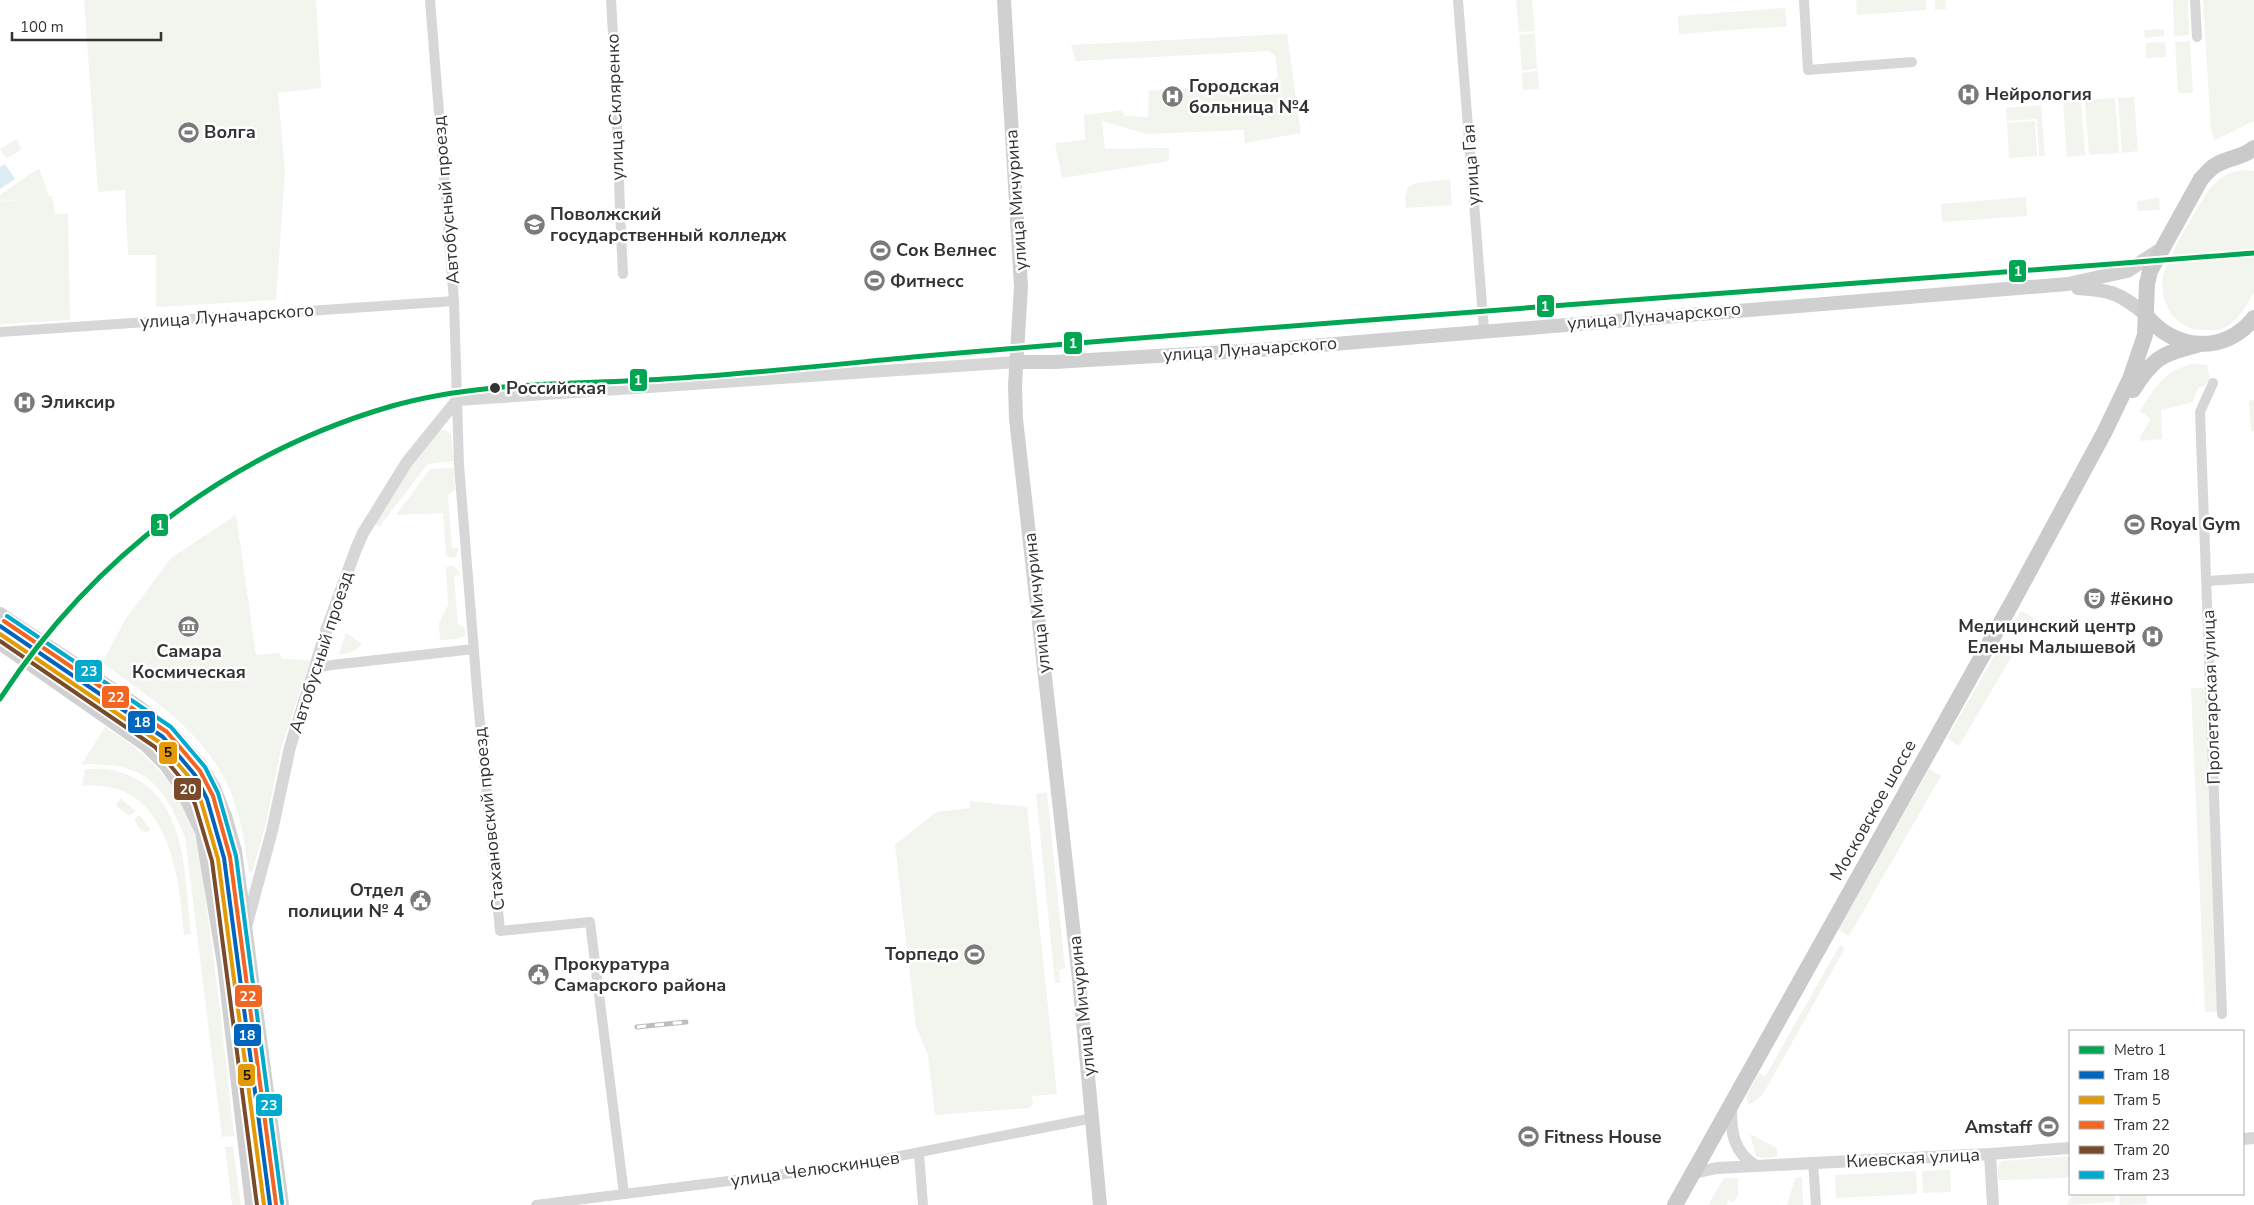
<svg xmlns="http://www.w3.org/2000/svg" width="2254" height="1205" font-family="'Nunito Sans',sans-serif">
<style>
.green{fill:#f1f5ed}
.water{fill:#ddebf3}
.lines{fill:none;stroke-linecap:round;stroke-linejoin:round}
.minor{stroke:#d7d7d7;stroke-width:10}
.tertiary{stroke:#d7d7d7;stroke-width:12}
.secondary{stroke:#d0d0d0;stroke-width:14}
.primary{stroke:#cacaca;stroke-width:16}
.rail-casing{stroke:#bebebe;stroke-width:5}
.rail{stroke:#fff;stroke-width:3;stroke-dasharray:9;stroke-linecap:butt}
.tram-1-casing{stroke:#fff;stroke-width:8}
.tram-2-casing{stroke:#fff;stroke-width:8}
.tram-3-casing{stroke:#fff;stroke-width:8}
.tram-4-casing{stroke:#fff;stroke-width:8}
.tram-5-casing{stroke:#fff;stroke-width:8}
.tram-1{stroke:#0065bd;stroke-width:4}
.tram-2{stroke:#e39a05;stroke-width:4}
.tram-3{stroke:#f26522;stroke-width:4}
.tram-4{stroke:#7a4b2a;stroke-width:4}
.tram-5{stroke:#00a9ce;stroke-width:4}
.metro-1-casing{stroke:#fff;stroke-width:9}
.metro-1{stroke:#00a651;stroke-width:5}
.stop-dot{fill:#333;stroke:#fff;stroke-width:2}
.labels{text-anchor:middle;stroke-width:5;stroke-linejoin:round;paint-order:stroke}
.poi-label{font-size:18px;font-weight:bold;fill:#333;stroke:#fff;text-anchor:start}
.street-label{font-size:18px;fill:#333;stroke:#fff}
.stop-label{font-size:18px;font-weight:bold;fill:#333;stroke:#fff;text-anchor:start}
.line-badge{stroke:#fff;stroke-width:2}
.badge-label{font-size:14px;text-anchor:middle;font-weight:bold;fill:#fff}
.pale-badge-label{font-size:14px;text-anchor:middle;font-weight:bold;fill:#111}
</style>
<rect width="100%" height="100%" fill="#fff"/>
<path class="green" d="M 84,0 L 316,0 L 321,88 L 278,93 L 285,171 L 276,300 L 156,307 L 156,255 L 128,255 L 125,190 L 98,192 Z
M 1516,0 L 1532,0 L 1535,31 L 1519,32 Z
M 1856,0 L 1926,0 L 1926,10 L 1857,15 Z
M 1935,0 L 1945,0 L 1946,9 L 1935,10 Z
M 2173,0 L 2188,0 L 2189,35 L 2174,36 Z
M 2203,0 L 2254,0 L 2254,121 L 2215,140 L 2211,130 Z
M 1785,8 L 1787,26 L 1679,34 L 1678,16 Z
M 2164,29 L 2164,36 L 2145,38 L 2144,30 Z
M 1535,33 L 1537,69 L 1522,70 L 1519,35 Z
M 1287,34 L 1301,133 L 1245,143 L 1244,130 L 1146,134 L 1102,121 L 1105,149 L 1169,148 L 1169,161 L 1062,178 L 1055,143 L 1085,140 L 1084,115 L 1122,110 L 1125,116 L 1148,117 L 1149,91 L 1270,82 L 1278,77 L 1275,55 L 1268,51 L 1076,61 L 1071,45 Z
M 2190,41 L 2193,93 L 2178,93 L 2175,42 Z
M 2165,42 L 2166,57 L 2146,58 L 2146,43 Z
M 1538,71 L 1539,89 L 1523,90 L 1522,73 Z
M 2134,97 L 2138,151 L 2122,153 L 2118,98 Z
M 2115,98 L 2119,153 L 2089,155 L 2085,100 Z
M 2081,101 L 2085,155 L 2067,157 L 2063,102 Z
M 2041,105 L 2045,156 L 2039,156 L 2037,119 L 2007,121 L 2006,108 Z
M 2035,121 L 2037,156 L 2009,158 L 2007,123 Z
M 16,139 L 22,149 L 6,159 L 0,149 Z
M 39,168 L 49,196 L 52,196 L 55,214 L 68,213 L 70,320 L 0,324 L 0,202 L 18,200 L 0,201 L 0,195 Z
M 2245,170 L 2254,171 L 2254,292 C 2246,306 2238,322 2222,329 C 2218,331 2212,330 2207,330 C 2177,332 2159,305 2163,277 C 2165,260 2200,204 2211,187 C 2222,176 2230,171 2245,170 Z
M 1450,179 L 1452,205 L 1406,208 L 1405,197 L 1408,187 L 1417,183 Z
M 2026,197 L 2027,216 L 1942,222 L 1941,204 Z
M 2159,198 L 2160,210 L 2138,211 L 2137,201 Z
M 2191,364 L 2207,365 L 2210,378 L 2203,387 L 2198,387 L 2193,402 L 2161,410 L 2162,439 L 2141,441 L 2140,437 L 2151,419 L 2140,411 C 2156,386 2162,373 2191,364 Z
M 2254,400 L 2254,431 L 2251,431 L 2249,401 Z
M 439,430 L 445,430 L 451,434 L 454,461 L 428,464 L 379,527 L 374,523 L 433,434 Z
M 454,468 L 455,490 L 448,495 L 452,548 L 459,548 L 456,557 L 451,558 L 446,555 L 443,513 L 396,515 L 430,469 Z
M 236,515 L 256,655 L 279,653 L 282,659 L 310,660 L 281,749 L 266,823 L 252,873 L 249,872 C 245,848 242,823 234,801 C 212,736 155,701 102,663 L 125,620 L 171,558 Z
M 453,566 L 457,569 L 460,575 L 454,576 L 458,625 L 464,627 L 466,632 L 464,636 L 458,639 L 440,640 L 439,623 L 448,605 L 446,567 Z
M 2022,611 L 2034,618 L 2026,632 L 2017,629 L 2015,620 Z
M 346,633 L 362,644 C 355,652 349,654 339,654 Z
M 1999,648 L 2012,656 L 1959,746 L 1947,738 Z
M 2191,688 L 2206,688 L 2219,1011 L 2205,1012 Z
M 105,727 C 134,745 161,767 179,797 C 201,837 203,880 209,925 C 219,995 226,1065 234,1136 L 222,1137 L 185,837 C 168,798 155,769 108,765 C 99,765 90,763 81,765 Z
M 85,769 C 93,769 103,768 112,770 C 188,787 184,872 191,934 L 184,935 C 179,870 167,778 82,786 Z
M 1929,769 L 1941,776 L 1849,936 L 1838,929 Z
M 1047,792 L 1065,968 L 1059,970 L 1060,983 L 1055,983 L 1036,794 Z
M 120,798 L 136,811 L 129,816 L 116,806 Z
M 970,801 L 1027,807 L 1057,1094 L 1032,1096 L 1033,1104 L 1029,1108 L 935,1115 L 928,1055 L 916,1027 L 895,845 L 936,812 L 970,808 Z
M 139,815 L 151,830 L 146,832 L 141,831 L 134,820 Z
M 1840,945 L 1845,948 L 1762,1096 L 1752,1103 L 1749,1104 L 1746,1097 L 1759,1073 L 1765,1077 Z
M 1750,1134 L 1777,1148 L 1777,1157 L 1761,1158 L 1756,1156 Z
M 233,1146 L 241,1205 L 232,1205 L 225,1147 Z
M 2070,1156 L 2070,1174 L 2066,1178 L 1998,1180 L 1998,1166 L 2002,1161 Z
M 1950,1170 L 1951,1192 L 1923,1193 L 1922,1171 Z
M 1916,1171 L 1917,1194 L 1836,1198 L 1835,1175 Z
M 1802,1177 L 1803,1205 L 1787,1205 L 1795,1178 Z
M 1724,1178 L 1738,1178 L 1738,1195 L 1733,1203 L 1729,1200 L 1726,1205 L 1708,1205 Z
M 2073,1194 L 2115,1194 L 2115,1202 L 2067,1205 Z
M 2119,1194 L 2146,1194 L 2147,1204 L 2120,1205 Z"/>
<path class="water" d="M 5,164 L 15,179 L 0,189 L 0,167 Z"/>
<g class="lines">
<path class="minor" d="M 430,0 L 454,301 L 459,465 L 478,702 L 500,931 L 590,922 L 624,1194
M 611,0 C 617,91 618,182 623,274
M 1458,0 L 1484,330
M 1804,0 L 1808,70 L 1912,62
M 2195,0 L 2197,37
M 0,332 L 454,301
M 2213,383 L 2200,412 L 2222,1014
M 2207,581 L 2254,578
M 315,668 L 332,665 L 474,649
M 919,1154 L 923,1205
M 1813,1162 L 1816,1205
M 536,1205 L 849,1166 L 1093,1118"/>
<path class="tertiary" d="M 246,927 L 272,831 L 290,747 L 326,631 L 356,549 L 363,533 L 407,462 L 457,400 L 1017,362
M 1731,1107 C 1731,1132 1733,1152 1756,1166
M 2243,1139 L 2254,1138
M 1990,1154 L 1993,1205
M 1694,1173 L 1717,1168 L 1990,1154 L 2070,1148"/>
<path class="secondary" d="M 1004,0 L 1021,287 L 1015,385 L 1016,419 L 1079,979 L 1100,1205
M 2078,288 C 2110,290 2120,293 2145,314
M 1017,362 L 1054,362 L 1261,350 L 2068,284 L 2127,271 L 2160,250
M 0,614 L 139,707 L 177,739 L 201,766 L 214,788 L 225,816 L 235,851 L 282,1205
M 0,643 L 146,745 L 166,765 L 180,785 L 202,832 L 224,964 L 252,1205"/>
<path class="primary" d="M 2145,314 C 2173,351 2225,355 2254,318
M 2133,390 C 2154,356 2163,354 2200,344
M 1675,1205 L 2013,601 L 2104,433 L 2130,379 L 2145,335 L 2147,284 L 2150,271 L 2201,179 C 2206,174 2210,168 2216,165 C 2229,157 2243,158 2254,148"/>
<defs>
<path id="rail" d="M 637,1027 L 686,1022"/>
</defs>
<use href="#rail" class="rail-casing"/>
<use href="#rail" class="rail"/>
<defs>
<path id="tram-1" d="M 0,626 L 163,737 L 195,775 L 207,799 L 224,858 L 270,1205"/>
<path id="tram-2" d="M 0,634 L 159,742 L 190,778 L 201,801 L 218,859 L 264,1205"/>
<path id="tram-3" d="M 4,621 L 167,732 L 200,771 L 213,796 L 230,857 L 276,1204"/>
<path id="tram-4" d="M 0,641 L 155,747 L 184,782 L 195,804 L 212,861 L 257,1205"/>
<path id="tram-5" d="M 7,616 L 171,727 L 205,767 L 218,793 L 236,856 L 282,1203"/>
</defs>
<use href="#tram-1" class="tram-1-casing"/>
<use href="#tram-2" class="tram-2-casing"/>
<use href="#tram-3" class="tram-3-casing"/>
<use href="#tram-4" class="tram-4-casing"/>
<use href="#tram-5" class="tram-5-casing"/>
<use href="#tram-1" class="tram-1"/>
<use href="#tram-2" class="tram-2"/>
<use href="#tram-3" class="tram-3"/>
<use href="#tram-4" class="tram-4"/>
<use href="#tram-5" class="tram-5"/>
<defs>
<path id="metro-1" d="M 0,699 C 92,558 229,453 392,406 C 479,381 574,385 664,379 C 747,374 830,365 913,357 C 1359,318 1807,288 2254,253"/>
</defs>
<use href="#metro-1" class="metro-1-casing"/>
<use href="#metro-1" class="metro-1"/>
</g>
<defs>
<symbol id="hospital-disc" viewBox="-11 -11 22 22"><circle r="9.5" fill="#7a7a7a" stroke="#fff"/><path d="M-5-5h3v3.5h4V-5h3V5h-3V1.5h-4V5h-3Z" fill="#fff"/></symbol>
<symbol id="stadium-disc" viewBox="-11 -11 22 22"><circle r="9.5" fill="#7a7a7a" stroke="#fff"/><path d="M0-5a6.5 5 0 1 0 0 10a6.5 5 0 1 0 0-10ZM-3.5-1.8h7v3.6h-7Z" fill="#fff"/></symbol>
<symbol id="university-disc" viewBox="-11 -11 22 22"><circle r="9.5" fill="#7a7a7a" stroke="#fff"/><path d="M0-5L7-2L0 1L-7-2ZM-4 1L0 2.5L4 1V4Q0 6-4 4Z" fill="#fff"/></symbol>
<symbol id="theatre-disc" viewBox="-11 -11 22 22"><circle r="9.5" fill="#7a7a7a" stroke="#fff"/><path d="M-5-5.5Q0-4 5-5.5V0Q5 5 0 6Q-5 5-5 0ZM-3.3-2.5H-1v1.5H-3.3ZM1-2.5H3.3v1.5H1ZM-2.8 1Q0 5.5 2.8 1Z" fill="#fff"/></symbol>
<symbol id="museum-disc" viewBox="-11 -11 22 22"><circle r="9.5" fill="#7a7a7a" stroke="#fff"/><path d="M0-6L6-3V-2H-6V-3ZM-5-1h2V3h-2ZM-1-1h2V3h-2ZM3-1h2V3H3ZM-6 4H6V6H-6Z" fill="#fff"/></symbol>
<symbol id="civic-disc" viewBox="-11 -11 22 22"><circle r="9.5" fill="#7a7a7a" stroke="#fff"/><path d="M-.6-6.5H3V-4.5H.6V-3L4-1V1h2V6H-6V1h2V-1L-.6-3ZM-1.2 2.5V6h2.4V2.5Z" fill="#fff"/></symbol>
</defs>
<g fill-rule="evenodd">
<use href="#hospital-disc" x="1956" y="82" width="25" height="25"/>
<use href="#hospital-disc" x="1160" y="84" width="25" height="25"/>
<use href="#stadium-disc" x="176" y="120" width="25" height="25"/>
<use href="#university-disc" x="522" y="212" width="25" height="25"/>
<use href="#stadium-disc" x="868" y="238" width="25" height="25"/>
<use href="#stadium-disc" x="862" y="268" width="25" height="25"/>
<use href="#hospital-disc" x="12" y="390" width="25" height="25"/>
<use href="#stadium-disc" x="2122" y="512" width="25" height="25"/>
<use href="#theatre-disc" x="2082" y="586" width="25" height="25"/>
<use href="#museum-disc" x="176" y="614" width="25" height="25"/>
<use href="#hospital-disc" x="2140" y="624" width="25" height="25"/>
<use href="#civic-disc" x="408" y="888" width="25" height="25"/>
<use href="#stadium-disc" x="962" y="942" width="25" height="25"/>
<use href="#civic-disc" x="526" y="962" width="25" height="25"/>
<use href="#stadium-disc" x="2036" y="1114" width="25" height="25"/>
<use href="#stadium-disc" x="1516" y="1124" width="25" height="25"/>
</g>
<circle class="stop-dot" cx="495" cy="388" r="6"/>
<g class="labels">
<g class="poi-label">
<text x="1189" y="92">Городская<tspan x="1189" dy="21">больница №4</tspan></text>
<text x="1985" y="100">Нейрология</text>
<text x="204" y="138">Волга</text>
<text x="550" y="220">Поволжский<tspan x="550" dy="21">государственный колледж</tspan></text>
<text x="896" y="256">Сок Велнес</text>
<text x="890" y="287">Фитнесс</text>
<text x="41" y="408">Эликсир</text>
<text x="2150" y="530">Royal Gym</text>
<text x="2110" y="605">#ёкино</text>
<text x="2136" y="632" text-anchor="end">Медицинский центр<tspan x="2136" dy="21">Елены Малышевой</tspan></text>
<text x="189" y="657" text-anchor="middle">Самара<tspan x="189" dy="21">Космическая</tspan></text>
<text x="404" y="896" text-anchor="end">Отдел<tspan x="404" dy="21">полиции № 4</tspan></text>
<text x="959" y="960" text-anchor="end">Торпедо</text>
<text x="554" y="970">Прокуратура<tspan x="554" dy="21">Самарского района</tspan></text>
<text x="2032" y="1133" text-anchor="end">Amstaff</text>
<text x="1544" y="1143">Fitness House</text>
</g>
<g class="street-label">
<text transform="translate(615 107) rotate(-92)" y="6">улица Скляренко</text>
<text transform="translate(1471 165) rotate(-94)" y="6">улица Гая</text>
<text transform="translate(446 200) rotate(-95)" y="6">Автобусный проезд</text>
<text transform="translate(1016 200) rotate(-94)" y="6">улица Мичурина</text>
<text transform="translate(227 316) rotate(-4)" y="6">улица Луначарского</text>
<text transform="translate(1654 316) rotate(-5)" y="6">улица Луначарского</text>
<text transform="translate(1250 349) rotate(-4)" y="6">улица Луначарского</text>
<text transform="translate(1037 603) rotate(-96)" y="6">улица Мичурина</text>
<text transform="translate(321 652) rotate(-72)" y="6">Автобусный проезд</text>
<text transform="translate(2211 697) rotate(-92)" y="6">Пролетарская улица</text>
<text transform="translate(1873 810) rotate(-61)" y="6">Московское шоссе</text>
<text transform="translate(489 819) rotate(-96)" y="6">Стахановский проезд</text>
<text transform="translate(1082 1006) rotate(-96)" y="6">улица Мичурина</text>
<text transform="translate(1913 1158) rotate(-3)" y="6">Киевская улица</text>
<text transform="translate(815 1169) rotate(-8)" y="6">улица Челюскинцев</text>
</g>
<g class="stop-label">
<text x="506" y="394">Российская</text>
</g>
</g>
<g class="line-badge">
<rect x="2008" y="259" width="19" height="24" rx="5" fill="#00a651"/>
<rect x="1536" y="294" width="19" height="24" rx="5" fill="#00a651"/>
<rect x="1063" y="331" width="20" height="24" rx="5" fill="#00a651"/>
<rect x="629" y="368" width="19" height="24" rx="5" fill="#00a651"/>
<rect x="150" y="513" width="19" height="24" rx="5" fill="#00a651"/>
<rect x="74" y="659" width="29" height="24" rx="5" fill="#00a9ce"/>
<rect x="101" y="685" width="29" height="24" rx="5" fill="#f26522"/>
<rect x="127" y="710" width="29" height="24" rx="5" fill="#0065bd"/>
<rect x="158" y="741" width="20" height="24" rx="5" fill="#e39a05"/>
<rect x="173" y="777" width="29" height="24" rx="5" fill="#7a4b2a"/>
<rect x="234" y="984" width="29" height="24" rx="5" fill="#f26522"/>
<rect x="233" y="1023" width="29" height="24" rx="5" fill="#0065bd"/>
<rect x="237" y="1063" width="19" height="24" rx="5" fill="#e39a05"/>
<rect x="255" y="1093" width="28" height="24" rx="5" fill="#00a9ce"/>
</g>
<g class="badge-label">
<text x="2018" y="276">1</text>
<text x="1545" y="311">1</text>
<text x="1073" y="348">1</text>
<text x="638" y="385">1</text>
<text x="160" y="530">1</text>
<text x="89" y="676">23</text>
<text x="116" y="702">22</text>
<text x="142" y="727">18</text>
<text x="188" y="794">20</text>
<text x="248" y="1001">22</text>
<text x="247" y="1040">18</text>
<text x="269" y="1110">23</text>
</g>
<g class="pale-badge-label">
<text x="168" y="757">5</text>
<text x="247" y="1080">5</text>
</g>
<rect x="2069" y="1030" width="175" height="165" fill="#ffffff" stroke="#adadad"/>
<rect x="2079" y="1046" width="25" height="8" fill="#00a651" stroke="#adadad"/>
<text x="2114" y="1055" font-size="15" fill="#333333">Metro 1</text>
<rect x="2079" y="1071" width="25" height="8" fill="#0065bd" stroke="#adadad"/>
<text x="2114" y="1080" font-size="15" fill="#333333">Tram 18</text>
<rect x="2079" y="1096" width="25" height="8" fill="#e39a05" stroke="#adadad"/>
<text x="2114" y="1105" font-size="15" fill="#333333">Tram 5</text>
<rect x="2079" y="1121" width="25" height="8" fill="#f26522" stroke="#adadad"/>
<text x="2114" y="1130" font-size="15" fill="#333333">Tram 22</text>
<rect x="2079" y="1146" width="25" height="8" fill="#7a4b2a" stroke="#adadad"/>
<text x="2114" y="1155" font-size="15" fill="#333333">Tram 20</text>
<rect x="2079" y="1171" width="25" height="8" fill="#00a9ce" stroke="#adadad"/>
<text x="2114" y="1180" font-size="15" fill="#333333">Tram 23</text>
<path d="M12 32v8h149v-8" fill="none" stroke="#333333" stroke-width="2.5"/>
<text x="20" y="32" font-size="15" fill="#333333" stroke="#ffffff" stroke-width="4" paint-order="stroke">100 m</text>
</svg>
